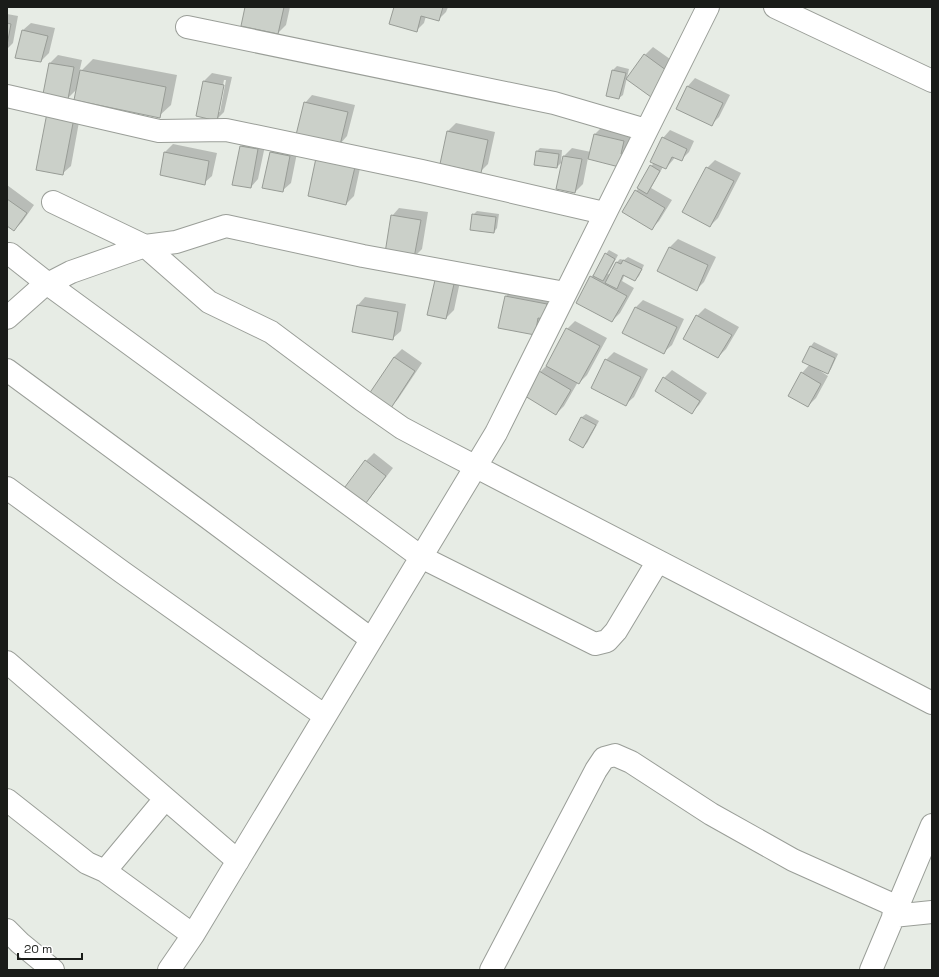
<svg xmlns="http://www.w3.org/2000/svg" width="939" height="977" font-family="'Space Grotesk',sans-serif">
<style>
.shadow{fill:#0003;fill-rule:evenodd}
.building{fill:#cbd0c9;stroke:#989c96}
.lines{fill:none;stroke-linecap:round;stroke-linejoin:round}
.street-casing{stroke:#9a9e98;stroke-width:24}
.street{stroke:#fff;stroke-width:22}
</style>
<rect width="100%" height="100%" fill="#e7ece5"/>
<path class="shadow" d="M 246,7 L 290,7 L 286,25 L 278,33 Z
M 395,7 L 448,7 L 446,12 L 438,20 L 426,16 L 424,23 L 416,31 Z
M 7,14 L 18,16 L 13,43 L 7,49 Z
M 31,23 L 55,28 L 49,53 L 41,61 L 23,30 Z
M 653,47 L 677,64 L 659,88 L 645,55 Z
M 58,55 L 82,60 L 79,73 L 93,59 L 177,75 L 171,105 L 159,116 L 78,88 L 68,98 L 50,63 Z
M 617,66 L 629,69 L 623,95 L 619,98 L 607,95 L 613,70 Z
M 212,73 L 232,77 L 224,112 L 217,119 L 197,115 L 204,81 ZM 224,80 L 226,80 L 220,112 L 218,112 Z
M 695,78 L 730,95 L 719,117 L 711,125 L 677,109 L 688,86 Z
M 312,95 L 355,105 L 347,136 L 340,144 L 305,103 Z
M 81,111 L 71,166 L 63,173 L 37,169 Z
M 456,123 L 495,132 L 488,164 L 480,172 L 448,131 Z
M 603,126 L 631,133 L 628,146 L 631,159 L 588,158 L 583,184 L 575,192 L 558,188 L 564,156 L 572,148 L 591,152 L 595,134 Z
M 670,130 L 694,141 L 689,152 L 681,160 L 675,157 L 673,160 L 666,168 L 663,167 L 651,188 L 672,200 L 659,221 L 651,229 L 636,191 L 639,188 L 651,166 L 654,163 L 663,138 Z
M 249,138 L 266,141 L 258,179 L 251,187 L 241,146 Z
M 173,144 L 217,153 L 212,176 L 204,183 L 161,174 L 165,152 Z
M 278,145 L 298,148 L 291,183 L 283,190 L 270,152 Z
M 540,148 L 562,150 L 561,163 L 557,167 L 537,151 Z
M 325,151 L 362,159 L 354,196 L 346,204 Z
M 715,160 L 741,173 L 718,218 L 710,226 L 707,168 Z
M 7,185 L 34,205 L 22,222 L 14,230 L 7,225 Z
M 399,208 L 428,212 L 422,249 L 414,257 L 392,216 Z
M 477,211 L 499,214 L 497,228 L 494,232 L 473,215 Z
M 678,239 L 716,257 L 704,282 L 696,290 L 659,270 L 670,247 Z
M 609,250 L 618,255 L 608,274 L 610,275 L 617,262 L 620,259 L 624,260 L 628,257 L 644,265 L 639,276 L 635,280 L 625,274 L 622,281 L 634,288 L 620,313 L 612,321 L 591,277 L 597,271 L 606,254 Z
M 461,277 L 454,310 L 446,318 L 436,281 Z
M 514,289 L 554,296 L 534,333 L 506,296 Z
M 365,297 L 406,304 L 401,331 L 393,338 L 353,331 L 358,305 Z
M 643,300 L 684,319 L 672,345 L 664,352 L 636,307 Z
M 705,308 L 739,327 L 726,349 L 718,357 L 697,316 Z
M 575,321 L 607,338 L 587,375 L 579,383 L 578,382 L 564,406 L 556,414 L 540,372 L 548,364 L 567,329 Z
M 814,342 L 838,354 L 831,369 L 828,373 L 820,369 L 819,370 L 828,376 L 816,398 L 808,406 L 802,373 L 810,364 L 804,362 L 811,346 Z
M 402,349 L 422,363 L 398,399 L 391,407 L 370,394 L 394,357 Z
M 614,352 L 648,369 L 634,397 L 626,404 L 606,360 Z
M 672,370 L 707,393 L 699,405 L 691,413 L 656,391 L 664,378 Z
M 586,414 L 599,421 L 587,443 L 583,447 L 570,440 L 582,417 Z
M 374,453 L 393,468 L 370,498 L 363,506 L 366,461 Z"/>
<path class="building" d="M 245,7 L 284,7 L 278,34 L 241,26 Z
M 394,7 L 443,7 L 439,21 L 421,16 L 417,32 L 389,24 Z
M 7,23 L 11,24 L 7,45 Z
M 22,30 L 48,36 L 41,62 L 15,58 Z
M 644,54 L 670,73 L 651,97 L 626,79 Z
M 49,63 L 74,67 L 68,99 L 43,94 Z
M 80,70 L 166,87 L 160,118 L 74,100 Z
M 612,70 L 626,73 L 619,99 L 606,96 Z
M 203,81 L 224,85 L 217,121 L 196,116 Z
M 687,86 L 723,103 L 712,126 L 676,109 Z
M 304,102 L 348,112 L 340,145 L 296,135 Z
M 47,113 L 74,118 L 63,175 L 36,170 Z
M 447,131 L 488,140 L 481,173 L 440,164 Z
M 594,134 L 624,141 L 621,154 L 626,155 L 623,168 L 588,159 Z
M 662,137 L 687,149 L 682,161 L 672,157 L 666,169 L 650,162 Z
M 240,146 L 258,149 L 251,188 L 232,185 Z
M 536,151 L 559,154 L 557,168 L 534,165 Z
M 164,152 L 209,161 L 205,185 L 160,175 Z
M 270,152 L 290,156 L 283,192 L 262,188 Z
M 563,156 L 582,159 L 575,193 L 556,189 Z
M 316,158 L 355,167 L 346,205 L 308,196 Z
M 650,165 L 660,171 L 647,194 L 637,188 Z
M 706,167 L 734,181 L 710,227 L 682,212 Z
M 635,190 L 665,208 L 652,230 L 622,212 Z
M 7,199 L 27,213 L 14,231 L 7,226 Z
M 472,214 L 496,217 L 494,233 L 470,230 Z
M 391,215 L 421,220 L 414,258 L 385,253 Z
M 669,247 L 708,265 L 697,291 L 657,271 Z
M 605,253 L 615,259 L 603,281 L 593,276 Z
M 623,260 L 642,269 L 635,281 L 623,275 L 617,289 L 605,283 L 616,262 L 621,264 Z
M 590,276 L 627,296 L 612,322 L 576,303 Z
M 435,280 L 454,284 L 446,319 L 427,315 Z
M 505,296 L 547,304 L 544,319 L 538,318 L 535,335 L 498,328 Z
M 357,305 L 398,312 L 393,340 L 352,332 Z
M 635,307 L 677,327 L 664,354 L 622,333 Z
M 696,315 L 732,335 L 718,358 L 683,339 Z
M 566,328 L 600,346 L 579,384 L 546,366 Z
M 810,346 L 835,358 L 828,374 L 802,362 Z
M 394,357 L 415,371 L 391,408 L 369,394 Z
M 605,359 L 641,377 L 626,406 L 591,388 Z
M 539,371 L 571,390 L 556,415 L 525,396 Z
M 801,372 L 821,384 L 808,407 L 788,396 Z
M 663,377 L 700,401 L 692,414 L 655,391 Z
M 581,417 L 596,425 L 583,448 L 569,440 Z
M 365,460 L 386,476 L 363,507 L 342,491 Z"/>
<g class="lines">
<defs>
<path id="street" d="M 775,7 L 932,81
M 187,27 L 554,103 L 646,130
M 7,96 L 159,131 L 226,130 L 422,171 L 604,213
M 53,202 L 145,246 L 209,302 L 271,332 L 362,400 L 402,428 L 434,445 L 932,703
M 10,254 L 48,284 L 421,557 L 595,644 L 607,641 L 616,631 L 658,561
M 7,318 L 42,287 L 71,272 L 145,246 L 176,242 L 226,226 L 363,256 L 565,293
M 7,370 L 207,517 L 371,639
M 7,488 L 122,572 L 325,716
M 7,662 L 238,861
M 7,800 L 87,863 L 105,871 L 165,799
M 105,871 L 193,935
M 893,916 L 932,912
M 7,930 L 20,943 L 53,970
M 169,970 L 193,935 L 496,433 L 708,7
M 491,970 L 596,770 L 604,758 L 615,755 L 631,762 L 711,814 L 793,860 L 898,907
M 871,970 L 932,825"/>
</defs>
<use href="#street" class="street-casing"/>
<use href="#street" class="street"/>
</g>
<rect width="939" height="977" fill="none" stroke="#1a1c19" stroke-width="16"/>
<path d="M18 953v6h64v-6" fill="none" stroke="#1a1c19" stroke-width="2"/>
<text x="24" y="953" font-size="12" fill="#1a1c19" stroke="#ffffff" stroke-width="3" paint-order="stroke">20 m</text>
</svg>
